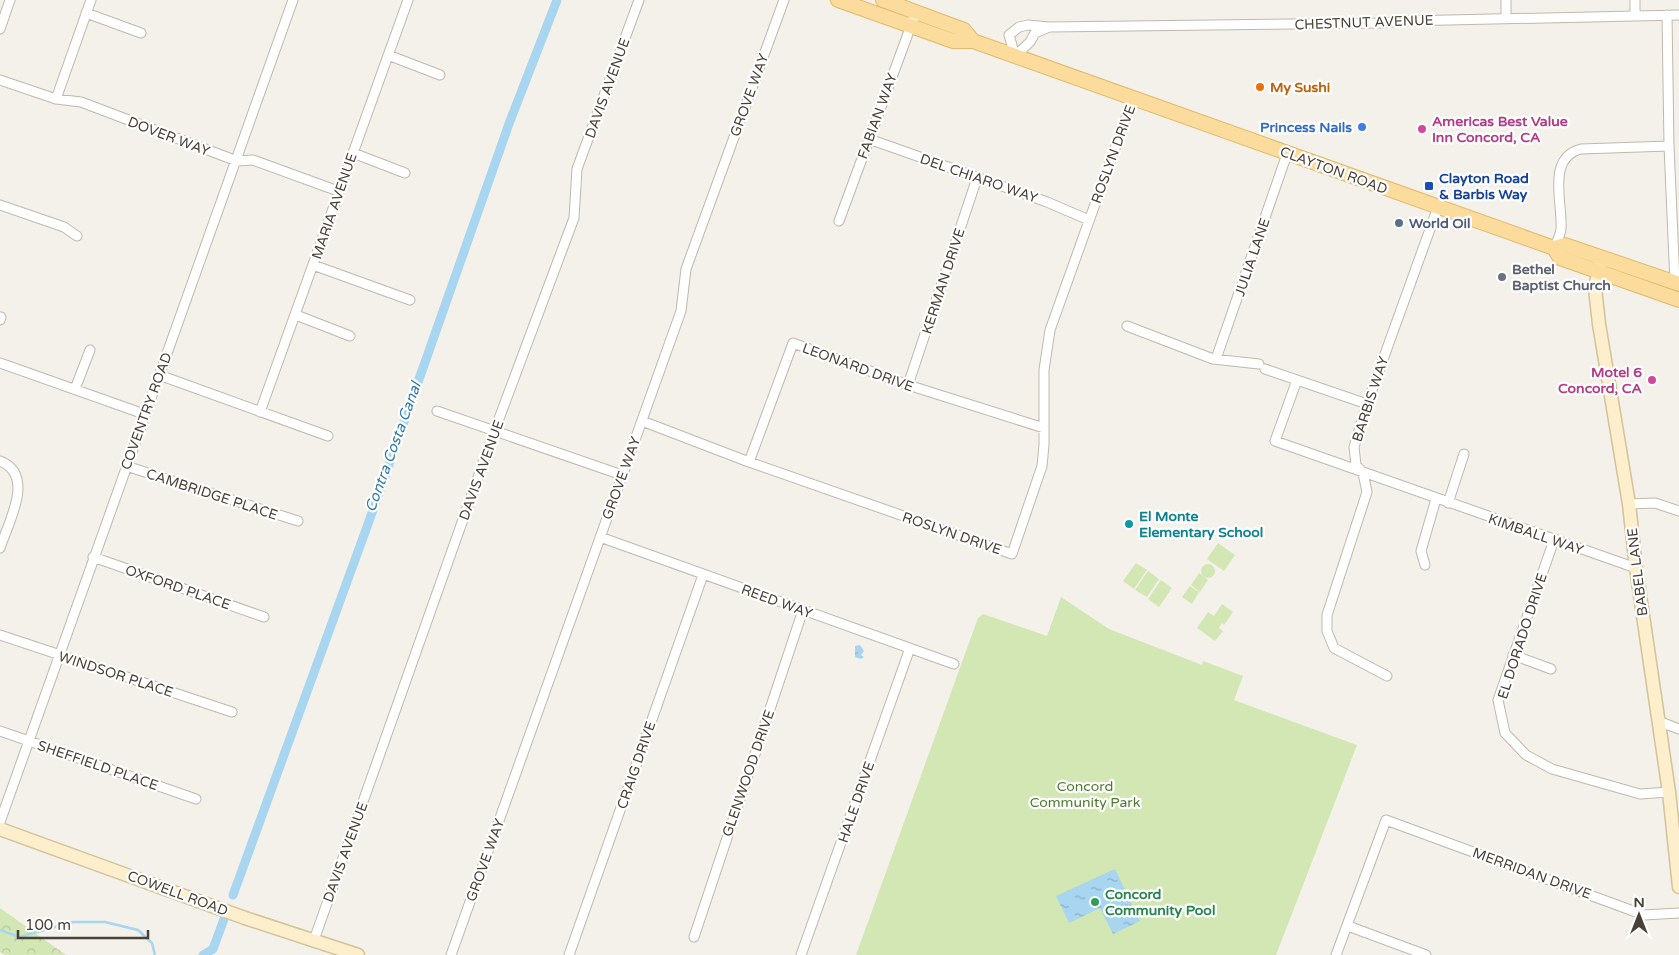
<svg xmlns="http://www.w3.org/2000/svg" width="1679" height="955" font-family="'Varela Round',sans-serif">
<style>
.forest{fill:url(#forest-crowns)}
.green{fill:#d2e7b4}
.water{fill:url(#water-ripples)}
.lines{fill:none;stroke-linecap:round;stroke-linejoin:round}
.stream{stroke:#a8d5ef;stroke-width:2.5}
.canal{stroke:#a8d5ef;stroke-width:9}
.street-casing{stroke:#c0b8ac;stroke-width:11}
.secondary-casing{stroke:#d3c29a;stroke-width:15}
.primary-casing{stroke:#e1b86b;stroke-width:16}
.street{stroke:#fff;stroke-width:9}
.secondary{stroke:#fdefcb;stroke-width:12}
.primary{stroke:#fbdc9c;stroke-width:14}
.food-dot{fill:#e8710a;stroke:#fff;stroke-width:2}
.shop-dot{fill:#3f7fe0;stroke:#fff;stroke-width:2}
.hotel-dot{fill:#d1479c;stroke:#fff;stroke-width:2}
.transit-dot{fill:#1a4fb4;stroke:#fff;stroke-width:2}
.service-dot{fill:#5c6f8a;stroke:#fff;stroke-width:2}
.worship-dot{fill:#6b7280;stroke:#fff;stroke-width:2}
.culture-dot{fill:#0f9aa8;stroke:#fff;stroke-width:2}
.leisure-dot{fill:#2e9e5b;stroke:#fff;stroke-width:2}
.labels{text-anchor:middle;stroke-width:4.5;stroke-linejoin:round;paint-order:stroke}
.street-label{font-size:14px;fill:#484138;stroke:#fff}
.food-label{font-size:14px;font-weight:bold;fill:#c56008;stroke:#fff;text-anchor:start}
.hotel-label{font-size:14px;font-weight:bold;fill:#b23c85;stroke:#fff;text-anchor:start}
.shop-label{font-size:14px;font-weight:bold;fill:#366cbe;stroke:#fff;text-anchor:end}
.transit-label{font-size:14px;font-weight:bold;fill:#164399;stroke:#fff;text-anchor:start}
.service-label{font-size:14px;font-weight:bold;fill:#4e5e75;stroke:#fff;text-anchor:start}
.worship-label{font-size:14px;font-weight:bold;fill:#5b616d;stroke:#fff;text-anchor:start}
.culture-label{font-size:14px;font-weight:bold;fill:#0d838f;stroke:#fff;text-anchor:start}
.park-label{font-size:14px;fill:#4d792c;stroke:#fff}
.leisure-label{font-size:14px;font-weight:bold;fill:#27864d;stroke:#fff;text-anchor:start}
.water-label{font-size:15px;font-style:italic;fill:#317caa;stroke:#fff}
</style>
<defs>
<pattern id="forest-crowns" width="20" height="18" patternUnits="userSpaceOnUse" patternTransform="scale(1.25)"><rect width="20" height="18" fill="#d2e7b4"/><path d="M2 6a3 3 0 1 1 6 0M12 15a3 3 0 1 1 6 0" fill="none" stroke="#b6c79c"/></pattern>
<pattern id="water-ripples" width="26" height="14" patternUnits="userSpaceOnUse" patternTransform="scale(1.25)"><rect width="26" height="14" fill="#a8d5ef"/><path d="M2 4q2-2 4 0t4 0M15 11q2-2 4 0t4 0" fill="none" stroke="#8baec3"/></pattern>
</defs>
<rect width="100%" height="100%" fill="#f4f1ea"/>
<path class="forest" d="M 0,908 L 66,955 L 5,955 L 0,952 Z"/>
<path class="green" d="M 1218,543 L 1235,555 L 1224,571 L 1207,559 Z
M 1136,563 L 1147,570 L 1134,589 L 1123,581 Z
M1201 571a7 7 0 1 1 14 0a7 7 0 1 1-14 0Z
M 1148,571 L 1159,579 L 1147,597 L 1135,590 Z
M 1199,573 L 1208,580 L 1200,592 L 1191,585 Z
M 1161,580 L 1172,588 L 1159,607 L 1148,599 Z
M 1190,586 L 1199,592 L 1192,604 L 1182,597 Z
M 1061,597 L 1109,629 L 1202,665 L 1203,661 L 1243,676 L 1234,700 L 1357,745 L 1276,955 L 856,955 L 978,618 L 983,614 L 1047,636 Z
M 1222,604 L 1233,612 L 1224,625 L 1222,623 L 1219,628 L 1223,631 L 1215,641 L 1197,628 L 1208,612 L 1214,616 Z"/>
<path class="water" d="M 860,645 L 864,651 L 861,655 L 864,657 L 861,659 L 855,657 L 855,646 Z
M 1115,869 L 1140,921 L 1113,934 L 1100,908 L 1069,923 L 1056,896 Z"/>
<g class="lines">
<path class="stream" d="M 0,930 L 19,937 L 73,922 L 105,922 L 138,930 L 152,943 L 155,955"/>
<path class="canal" d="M 233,895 L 368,524 L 510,121 L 557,0
M 203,955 L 213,949 L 224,919"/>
<defs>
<path id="street" d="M 1506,0 L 1506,18
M 1635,0 L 1635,16
M 86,13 L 141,33
M 1667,15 L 1669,146 L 1675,283
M 1028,25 L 1049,27 L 1035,33 L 1030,42 L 1015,56 L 1009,35 L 1019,27 Z
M 1049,27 L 1383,23 L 1404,21 L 1679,15
M 0,29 L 10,0
M 388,55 L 440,75
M 0,80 L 56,99 L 81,102 L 237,161 L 253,160 L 338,191
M 56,99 L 91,0
M 869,139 L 1047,202 L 1089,220
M 353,153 L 405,173
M 0,205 L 64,227 L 77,236
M 839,221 L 916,12
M 1554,248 C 1557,242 1560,236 1561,229 C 1563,203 1546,158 1581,149 L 1669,146
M 313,265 L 410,300
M 296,315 L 350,336
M 0,320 L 1,317
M 1127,326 L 1213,359 L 1259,364
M 1216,359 L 1287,154
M 0,363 L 144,414
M 1265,369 L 1367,404
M 159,375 L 328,436
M 1297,380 L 1275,441 L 1636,568
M 908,385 L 977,178
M 75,389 L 90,350
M 437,411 L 622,475
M 260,412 L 408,0
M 642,421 L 749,462 L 1012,554 L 1042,466 L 1044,445 L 1044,370 L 1050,330 L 1133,98
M 0,461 C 36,475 8,523 0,548
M 749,462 L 793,343 L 908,385 L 1044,428
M 126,466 L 298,521
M 1448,503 L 1464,454
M 1629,504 L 1655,503 L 1679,511
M 600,537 L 954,664
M 1554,540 L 1498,700 L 1505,733 L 1526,755 L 1552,769 L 1640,794 L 1669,792
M 93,557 L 264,617
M 1425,565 L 1421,551 L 1436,499
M 0,635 L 232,712
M 1513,655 L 1551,669
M 1387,676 L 1334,648 L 1327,631 L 1327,615 L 1367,492 L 1363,473 L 1356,465 L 1354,447 L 1367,404 L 1438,207
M 1658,721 L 1679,729
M 0,731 L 196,799
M 0,822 L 293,0
M 1348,926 L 1426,955
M 694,937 L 803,610
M 314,940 L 494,432 L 574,218 L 577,169 L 639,0
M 451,955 L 681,311 L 686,269 L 784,0
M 569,955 L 703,575
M 801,955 L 910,648
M 1336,955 L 1386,820 L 1644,915 L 1679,913"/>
<path id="secondary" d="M 1600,264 L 1595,288 L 1599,324 L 1629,504 L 1636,568 L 1669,792 L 1679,887
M 0,829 L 245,918 L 358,955"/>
<path id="primary" d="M 838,0 L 953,41 L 973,41 L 1554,248 L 1565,245 L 1679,284
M 883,0 L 964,30 L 973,41
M 1554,248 L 1560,258 L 1679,300"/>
</defs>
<use href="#street" class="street-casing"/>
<use href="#secondary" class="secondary-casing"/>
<use href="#primary" class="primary-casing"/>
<use href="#street" class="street"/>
<use href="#secondary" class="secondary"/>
<use href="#primary" class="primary"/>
</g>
<circle class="food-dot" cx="1260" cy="87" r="5"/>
<circle class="shop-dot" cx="1362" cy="127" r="5"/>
<g class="hotel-dot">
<circle cx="1422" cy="129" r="5"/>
<circle cx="1652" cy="380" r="5"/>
</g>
<rect class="transit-dot" x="1424" y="181" width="10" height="10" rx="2.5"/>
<circle class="service-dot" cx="1399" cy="223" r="5"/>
<circle class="worship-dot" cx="1502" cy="277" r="5"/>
<circle class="culture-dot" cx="1129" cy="524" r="5"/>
<circle class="leisure-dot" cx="1095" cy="902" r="5"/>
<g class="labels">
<g class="street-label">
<text transform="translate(1364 22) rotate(-2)" y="5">CHESTNUT AVENUE</text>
<text transform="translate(607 88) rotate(-70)" y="5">DAVIS AVENUE</text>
<text transform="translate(749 95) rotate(-70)" y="5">GROVE WAY</text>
<text transform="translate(877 116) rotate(-70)" y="5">FABIAN WAY</text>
<text transform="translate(169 136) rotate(21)" y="5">DOVER WAY</text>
<text transform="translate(1113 154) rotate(-70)" y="5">ROSLYN DRIVE</text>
<text transform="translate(1334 170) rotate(20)" y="5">CLAYTON ROAD</text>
<text transform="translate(979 178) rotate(19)" y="5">DEL CHIARO WAY</text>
<text transform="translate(334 206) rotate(-71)" y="5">MARIA AVENUE</text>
<text transform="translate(1252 257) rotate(-71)" y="5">JULIA LANE</text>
<text transform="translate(943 281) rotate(-72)" y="5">KERMAN DRIVE</text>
<text transform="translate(858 367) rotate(20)" y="5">LEONARD DRIVE</text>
<text transform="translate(1370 399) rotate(-72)" y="5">BARBIS WAY</text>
<text transform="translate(146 411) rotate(-70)" y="5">COVENTRY ROAD</text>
<text transform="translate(481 470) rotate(-70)" y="5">DAVIS AVENUE</text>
<text transform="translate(621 478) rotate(-70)" y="5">GROVE WAY</text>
<text transform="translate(212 494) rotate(18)" y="5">CAMBRIDGE PLACE</text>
<text transform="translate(952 533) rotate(19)" y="5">ROSLYN DRIVE</text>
<text transform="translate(1536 534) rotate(19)" y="5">KIMBALL WAY</text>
<text transform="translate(1637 572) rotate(-97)" y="5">BABEL LANE</text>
<text transform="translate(178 587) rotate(19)" y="5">OXFORD PLACE</text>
<text transform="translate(777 601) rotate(20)" y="5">REED WAY</text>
<text transform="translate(1522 636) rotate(-72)" y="5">EL DORADO DRIVE</text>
<text transform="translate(116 674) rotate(18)" y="5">WINDSOR PLACE</text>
<text transform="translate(98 765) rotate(19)" y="5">SHEFFIELD PLACE</text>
<text transform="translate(636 765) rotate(-71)" y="5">CRAIG DRIVE</text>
<text transform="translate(748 773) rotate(-71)" y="5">GLENWOOD DRIVE</text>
<text transform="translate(856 802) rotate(-71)" y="5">HALE DRIVE</text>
<text transform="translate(345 852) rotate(-70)" y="5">DAVIS AVENUE</text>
<text transform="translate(485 860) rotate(-70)" y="5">GROVE WAY</text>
<text transform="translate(1532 873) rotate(20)" y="5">MERRIDAN DRIVE</text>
<text transform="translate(178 893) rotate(20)" y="5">COWELL ROAD</text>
</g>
<g class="food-label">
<text x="1270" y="92">My Sushi</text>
</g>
<g class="hotel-label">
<text x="1432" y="126">Americas Best Value<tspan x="1432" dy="16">Inn Concord, CA</tspan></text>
<text x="1642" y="377" text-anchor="end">Motel 6<tspan x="1642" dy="16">Concord, CA</tspan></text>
</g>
<g class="shop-label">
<text x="1352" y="132">Princess Nails</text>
</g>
<g class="transit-label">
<text x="1439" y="183">Clayton Road<tspan x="1439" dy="16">&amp; Barbis Way</tspan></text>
</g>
<g class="service-label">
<text x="1409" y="228">World Oil</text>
</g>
<g class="worship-label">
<text x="1512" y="274">Bethel<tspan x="1512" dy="16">Baptist Church</tspan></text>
</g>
<g class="culture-label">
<text x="1139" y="521">El Monte<tspan x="1139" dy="16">Elementary School</tspan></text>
</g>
<g class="park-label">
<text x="1085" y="791">Concord<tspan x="1085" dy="16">Community Park</tspan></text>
</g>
<g class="leisure-label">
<text x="1105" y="899">Concord<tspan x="1105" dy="16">Community Pool</tspan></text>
</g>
<g class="water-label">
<text transform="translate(393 447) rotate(-70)" y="5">Contra Costa Canal</text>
</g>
</g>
<g transform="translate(1639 915)" stroke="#ffffff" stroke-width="4" paint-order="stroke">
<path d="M0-4L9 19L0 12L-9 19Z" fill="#484138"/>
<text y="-8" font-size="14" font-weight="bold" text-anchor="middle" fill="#484138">N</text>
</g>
<path d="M18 930v8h130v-8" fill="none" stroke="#484138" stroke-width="2.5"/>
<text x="25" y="930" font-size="15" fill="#484138" stroke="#ffffff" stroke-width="4" paint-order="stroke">100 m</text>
</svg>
